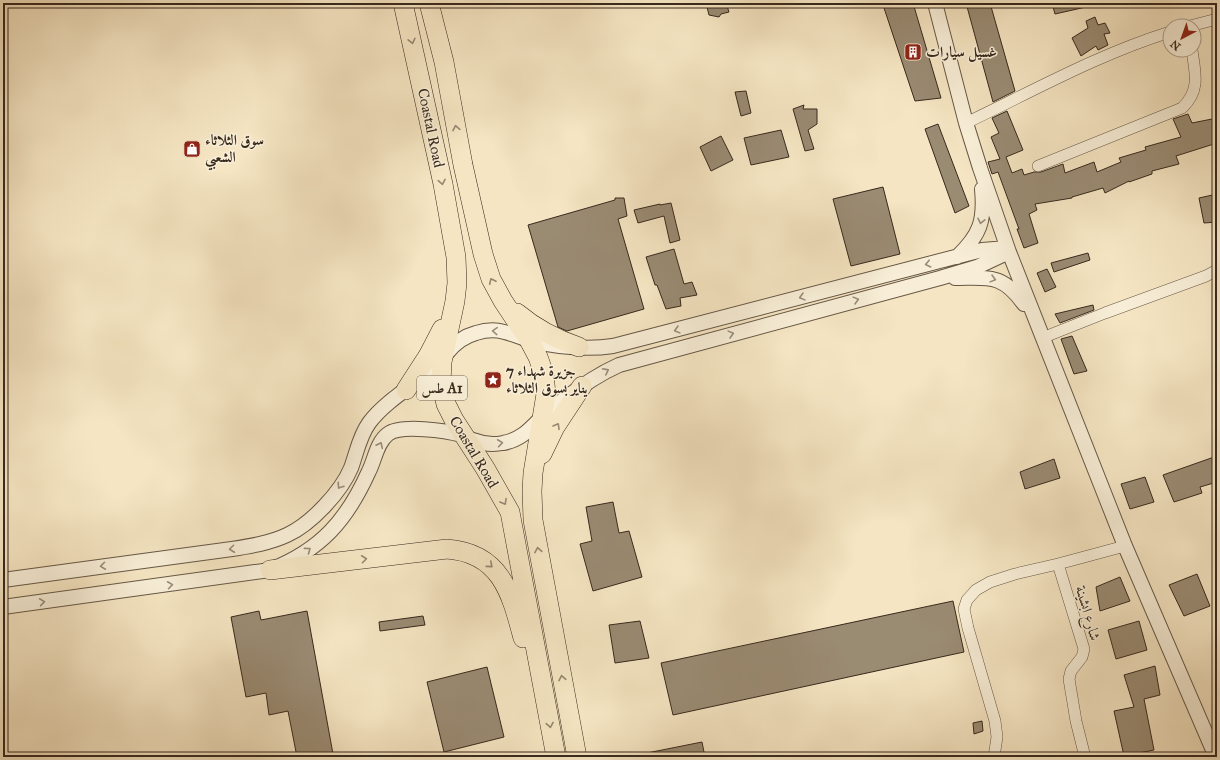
<svg xmlns="http://www.w3.org/2000/svg" width="1220" height="760" font-family="'IM FELL Great Primer',Amiri,serif">
<style>
.building{fill:#9a8b73;stroke:#38291d}
.lines{fill:none;stroke-linecap:round;stroke-linejoin:round}
.minor-casing{stroke:#675846;stroke-width:12}
.tertiary-casing{stroke:#675846;stroke-width:16}
.trunk-casing{stroke:#38291d;stroke-width:20}
.minor{stroke:#f8eed7;stroke-width:11}
.tertiary{stroke:#f8eed7;stroke-width:14}
.trunk{stroke:#f5e5c2;stroke-width:19}
.oneway{stroke:#968770}
.oneway2{stroke:#988c7a}
.labels{text-anchor:middle;stroke-width:3;stroke-linejoin:round;paint-order:stroke}
.shield{fill:#f8eed7;stroke:#726455;stroke-width:1}
.shield-label{font-size:14px;font-weight:bold;fill:#38291d}
.poi-label{font-size:15px;font-weight:bold;fill:#38291d;stroke:#f8eed7;text-anchor:start}
.street-label{font-size:15px;fill:#38291d;stroke:#f8eed7}
</style>
<rect width="100%" height="100%" fill="#f5e5c2"/>
<filter id="stains"><feTurbulence type="fractalNoise" baseFrequency=".005" numOctaves="4"/><feColorMatrix values="0 0 0 0 .2 0 0 0 0 .09 0 0 0 0 .02 0 0 0 .5 -.17"/></filter>
<radialGradient id="worn" r=".72"><stop offset=".6" stop-color="#630" stop-opacity="0"/><stop offset="1" stop-color="#630" stop-opacity=".3"/></radialGradient>
<path class="building" d="M 706,3 L 726,3 L 729,12 L 721,14 L 719,17 L 709,15 Z
M 891,3 L 913,3 L 941,98 L 915,101 L 883,5 Z
M 966,3 L 990,3 L 1015,91 L 993,102 Z
M 1052,3 L 1085,3 L 1086,7 L 1055,14 Z
M 1095,17 L 1098,25 L 1105,23 L 1110,33 L 1104,34 L 1108,45 L 1098,50 L 1096,46 L 1081,56 L 1072,38 L 1088,28 L 1086,21 Z
M 746,91 L 751,113 L 741,116 L 735,92 Z
M 804,105 L 803,109 L 817,109 L 817,124 L 808,130 L 814,149 L 805,151 L 793,109 Z
M 1007,111 L 1023,150 L 1006,157 L 1012,173 L 1022,169 L 1024,175 L 1034,172 L 1041,172 L 1063,164 L 1065,173 L 1094,162 L 1097,172 L 1121,162 L 1119,158 L 1146,150 L 1145,147 L 1181,137 L 1173,119 L 1188,114 L 1192,123 L 1217,118 L 1217,143 L 1176,156 L 1179,164 L 1152,171 L 1152,174 L 1129,182 L 1129,181 L 1105,193 L 1103,188 L 1072,197 L 1072,198 L 1035,204 L 1037,210 L 1029,214 L 1038,243 L 1024,248 L 1017,229 L 1019,229 L 998,172 L 992,174 L 988,162 L 1000,159 L 991,137 L 999,133 L 992,118 Z
M 938,124 L 969,206 L 955,213 L 925,129 Z
M 781,130 L 789,157 L 751,165 L 744,138 Z
M 721,136 L 733,160 L 711,171 L 700,147 Z
M 883,187 L 900,254 L 851,266 L 833,199 Z
M 1217,194 L 1217,222 L 1204,223 L 1199,198 Z
M 615,198 L 624,198 L 627,216 L 618,219 L 644,309 L 567,331 L 558,327 L 528,225 L 615,200 Z
M 671,203 L 680,240 L 670,243 L 664,216 L 638,223 L 634,210 L 660,204 L 660,205 Z
M 674,249 L 684,284 L 692,282 L 697,295 L 680,298 L 681,306 L 666,309 L 657,285 L 655,285 L 646,257 Z
M 1088,253 L 1090,260 L 1054,272 L 1051,263 Z
M 1047,269 L 1056,287 L 1045,292 L 1037,273 Z
M 1093,305 L 1094,310 L 1060,323 L 1055,314 Z
M 1072,336 L 1087,371 L 1074,374 L 1061,339 Z
M 1217,456 L 1217,482 L 1200,487 L 1202,493 L 1174,502 L 1163,475 Z
M 1054,459 L 1060,478 L 1025,489 L 1020,472 Z
M 1145,477 L 1154,502 L 1130,509 L 1121,484 Z
M 613,502 L 619,533 L 629,531 L 642,577 L 593,591 L 580,544 L 592,541 L 586,507 Z
M 1197,574 L 1210,606 L 1184,616 L 1169,585 Z
M 1120,577 L 1130,601 L 1100,611 L 1096,587 Z
M 953,601 L 964,652 L 673,715 L 661,663 Z
M 259,611 L 261,620 L 307,611 L 333,754 L 315,757 L 297,757 L 288,711 L 269,715 L 266,693 L 246,697 L 231,617 Z
M 423,616 L 425,625 L 380,631 L 379,622 Z
M 640,621 L 649,658 L 615,663 L 609,625 Z
M 1139,621 L 1147,650 L 1116,659 L 1108,630 Z
M 1155,666 L 1160,695 L 1144,699 L 1154,750 L 1124,756 L 1114,711 L 1134,707 L 1124,675 Z
M 487,667 L 504,737 L 444,752 L 427,682 Z
M 982,721 L 983,731 L 974,734 L 973,723 Z
M 702,742 L 705,757 L 648,757 L 647,753 Z"/>
<g class="lines">
<defs>
<path id="minor" d="M 1190,26 L 1217,19
M 966,123 C 1033,91 1099,54 1170,32
M 1038,166 L 1182,108 C 1201,90 1195,73 1192,50
M 1042,338 L 1105,313 L 1206,276 L 1217,270
M 994,757 L 997,737 L 995,721 L 968,628 L 964,609 L 967,600 L 976,590 L 990,582 L 1015,574 L 1058,564
M 1085,757 L 1076,721 L 1069,679 L 1071,671 L 1082,657 L 1084,649 L 1058,564 L 1125,546"/>
<path id="tertiary" d="M 935,3 L 966,123 L 980,168 L 1009,252 L 1125,546 L 1216,757
M 957,257 C 980,235 985,221 982,189
M 955,278 C 988,278 1002,273 1024,304
M 3,580 L 232,549 C 251,546 270,543 287,535 C 311,524 341,492 351,468 C 357,452 359,437 369,423 C 385,401 417,383 438,365 C 442,362 444,358 447,353 C 454,344 465,336 476,333 C 498,326 509,334 529,340 C 554,347 587,350 613,346 L 982,250 L 1007,248
M 3,607 L 270,570 C 321,550 347,520 369,471 C 375,459 377,442 388,434 C 401,424 447,431 462,435 C 466,436 469,439 473,440 C 483,444 493,445 503,443 C 521,440 530,429 542,417 C 549,411 556,405 563,400 C 581,386 599,374 619,365 L 940,278 L 977,267 L 1009,252"/>
<path id="trunk" d="M 403,3 L 443,184 L 456,257 L 457,283 L 455,301 L 442,362 L 441,382 L 446,404 L 454,420 L 485,468 L 510,512 L 556,757
M 429,3 L 444,62 L 463,165 L 483,254 L 491,279 L 503,301 L 529,340 L 538,357 L 544,374 L 546,394 L 533,473 L 532,491 L 533,520 L 577,757
M 517,313 C 536,329 555,339 579,347
M 406,390 L 428,356 L 442,329
M 542,454 L 555,427 L 582,386
M 270,570 L 447,549 C 501,553 511,593 523,638"/>
</defs>
<use href="#minor" class="minor-casing"/>
<use href="#tertiary" class="tertiary-casing"/>
<use href="#trunk" class="trunk-casing"/>
<use href="#minor" class="minor"/>
<use href="#tertiary" class="tertiary"/>
<use href="#trunk" class="trunk"/>
</g>
<defs><path id="oneway-chevron" d="M-2-3.5L2.5 0L-2 3.5" fill="none" stroke-width="1.6" stroke-linecap="round" stroke-linejoin="round"/></defs>
<g class="oneway">
<use href="#oneway-chevron" transform="translate(412 41) rotate(77)"/>
<use href="#oneway-chevron" transform="translate(456 128) rotate(-101)"/>
<use href="#oneway-chevron" transform="translate(442 182) rotate(79)"/>
<use href="#oneway-chevron" transform="translate(492 281) rotate(-115)"/>
<use href="#oneway-chevron" transform="translate(557 426) rotate(-60)"/>
<use href="#oneway-chevron" transform="translate(504 502) rotate(61)"/>
<use href="#oneway-chevron" transform="translate(538 550) rotate(-100)"/>
<use href="#oneway-chevron" transform="translate(364 559) rotate(-7)"/>
<use href="#oneway-chevron" transform="translate(490 565) rotate(41)"/>
<use href="#oneway-chevron" transform="translate(562 678) rotate(-101)"/>
<use href="#oneway-chevron" transform="translate(550 725) rotate(80)"/>
</g>
<g class="oneway2">
<use href="#oneway-chevron" transform="translate(981 221) rotate(102)"/>
<use href="#oneway-chevron" transform="translate(928 264) rotate(167)"/>
<use href="#oneway-chevron" transform="translate(993 279) rotate(15)"/>
<use href="#oneway-chevron" transform="translate(802 297) rotate(165)"/>
<use href="#oneway-chevron" transform="translate(856 300) rotate(-15)"/>
<use href="#oneway-chevron" transform="translate(677 330) rotate(165)"/>
<use href="#oneway-chevron" transform="translate(495 331) rotate(-177)"/>
<use href="#oneway-chevron" transform="translate(731 334) rotate(-15)"/>
<use href="#oneway-chevron" transform="translate(606 371) rotate(-27)"/>
<use href="#oneway-chevron" transform="translate(500 443) rotate(-8)"/>
<use href="#oneway-chevron" transform="translate(380 445) rotate(-64)"/>
<use href="#oneway-chevron" transform="translate(340 486) rotate(124)"/>
<use href="#oneway-chevron" transform="translate(232 549) rotate(173)"/>
<use href="#oneway-chevron" transform="translate(308 550) rotate(-36)"/>
<use href="#oneway-chevron" transform="translate(103 566) rotate(172)"/>
<use href="#oneway-chevron" transform="translate(170 585) rotate(-8)"/>
<use href="#oneway-chevron" transform="translate(42 602) rotate(-8)"/>
</g>
<defs>
<symbol id="building-square" viewBox="-11 -11 22 22"><rect x="-9" y="-9" width="18" height="18" rx="4" fill="#8f2418" stroke="#f8eed7"/><path d="M-4-6H4V6H1V3H-1V6H-4ZM-2.5-4.3h1.7v1.8h-1.7ZM.8-4.3h1.7v1.8H.8ZM-2.5-1h1.7V.8h-1.7ZM.8-1h1.7V.8H.8Z" fill="#fff"/></symbol>
<symbol id="shop-square" viewBox="-11 -11 22 22"><rect x="-9" y="-9" width="18" height="18" rx="4" fill="#8f2418" stroke="#f8eed7"/><path d="M-5-2.5h2.3a2.7 3.5 0 0 1 5.4 0H5L5.5 6h-11ZM-1.5-2.5h3a1.5 2.3 0 0 0-3 0Z" fill="#fff"/></symbol>
<symbol id="sight-square" viewBox="-11 -11 22 22"><rect x="-9" y="-9" width="18" height="18" rx="4" fill="#8f2418" stroke="#f8eed7"/><path d="M0-6L1.8-2.2L6-1.7L2.9 1.2L3.7 5.4L0 3.3L-3.7 5.4L-2.9 1.2L-6-1.7L-1.8-2.2Z" fill="#fff"/></symbol>
</defs>
<g fill-rule="evenodd">
<use href="#building-square" x="903" y="42" width="20" height="20"/>
<use href="#shop-square" x="182" y="139" width="20" height="20"/>
<use href="#sight-square" x="483" y="370" width="20" height="20"/>
</g>
<g class="labels">
<rect class="shield" x="417" y="376" width="50" height="24" rx="3"/>
<g class="shield-label">
<text x="442" y="393">طس A1</text>
</g>
<g class="poi-label">
<text x="926" y="57">غسيل سيارات</text>
<text x="205" y="145">سوق الثلاثاء<tspan x="205" dy="17">الشعبي</tspan></text>
<text x="506" y="376">جزيرة شهداء 7<tspan x="506" dy="17">يناير بسوق الثلاثاء</tspan></text>
</g>
<g class="street-label">
<text transform="translate(431 128) rotate(78)" y="5">Coastal Road</text>
<text transform="translate(474 452) rotate(59)" y="5">Coastal Road</text>
<text transform="translate(1088 613) rotate(74)" y="5">شارع ابشينة</text>
</g>
</g>
<rect width="1220" height="760" fill="none" stroke="#f5e5c2" stroke-width="16"/>
<rect x="4" y="4" width="1212" height="752" fill="none" stroke="#38291d" stroke-width="2"/>
<rect x="8" y="8" width="1204" height="744" fill="none" stroke="#38291d"/>
<g transform="translate(1182 38) rotate(221)"><circle r="19" fill="#f8eed7" stroke="#ab9f8d"/>
<path d="M0-3L7 15L0 10L-7 15Z" fill="#8f2418"/>
<text y="-6" font-size="11" font-weight="bold" text-anchor="middle" fill="#38291d">N</text>
</g>
<rect width="100%" height="100%" filter="url(#stains)"/>
<rect width="100%" height="100%" fill="url(#worn)"/>
</svg>
